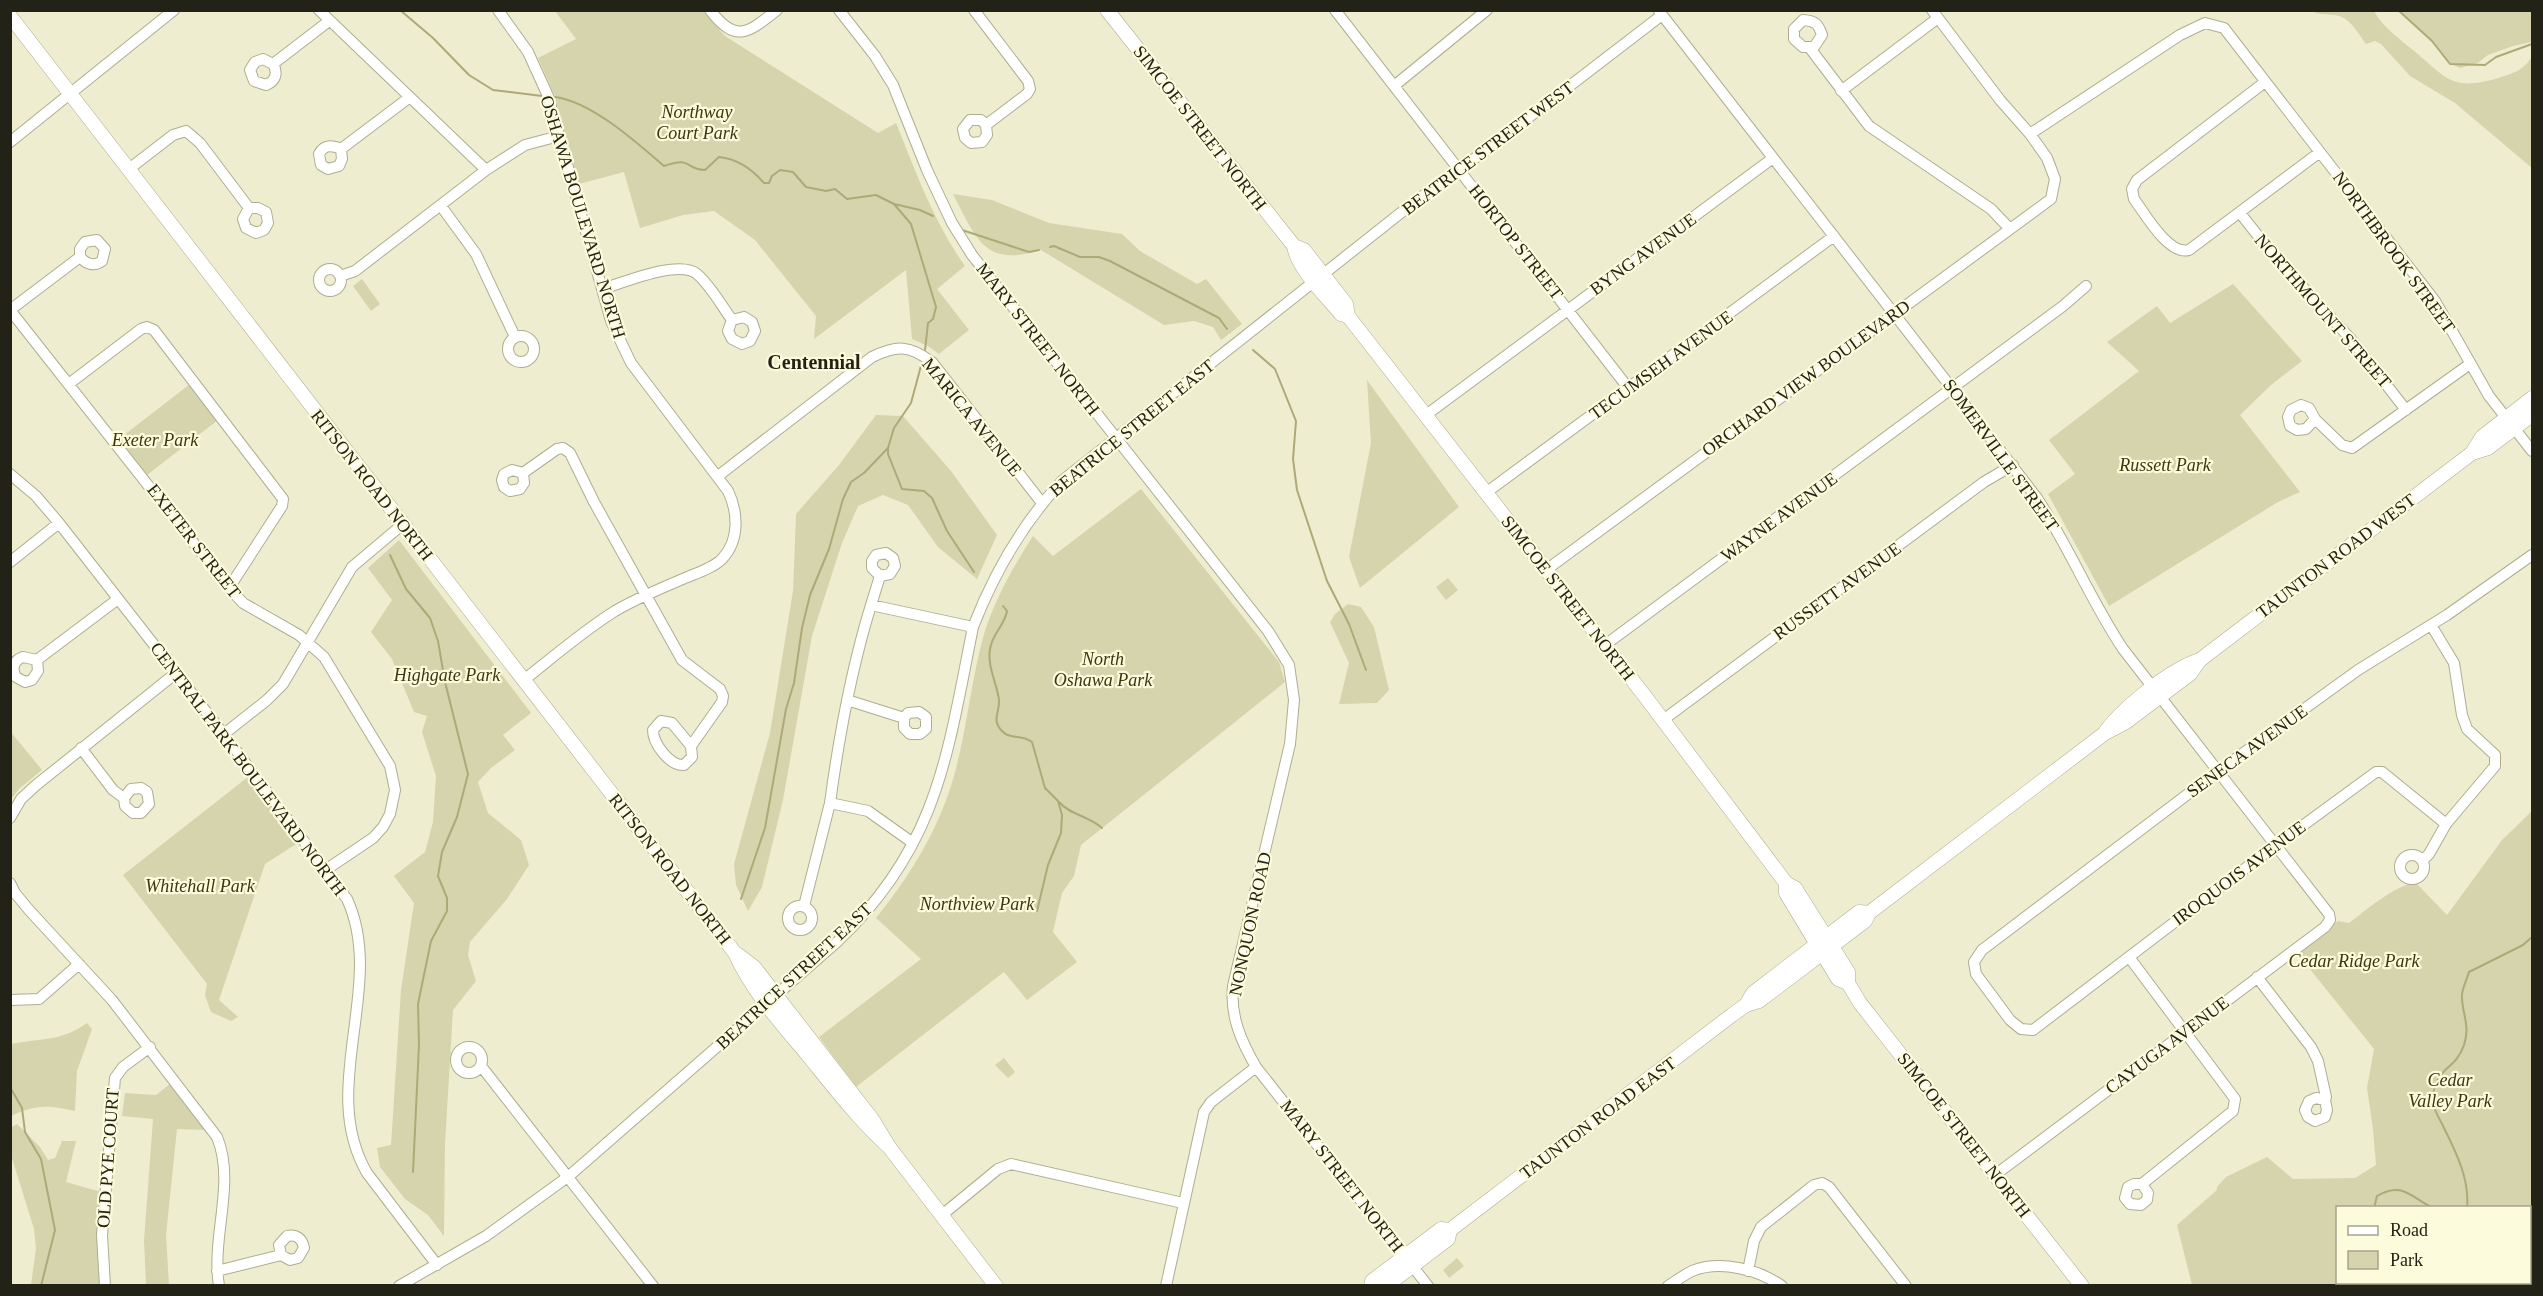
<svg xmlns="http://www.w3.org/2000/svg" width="2543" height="1296" font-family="'Times New Roman',serif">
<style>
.green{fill:#d6d4ac;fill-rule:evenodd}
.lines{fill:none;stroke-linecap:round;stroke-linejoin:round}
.stream{stroke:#ada978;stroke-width:2}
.minor-casing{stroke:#afad91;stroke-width:12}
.major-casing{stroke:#afad91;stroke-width:15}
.minor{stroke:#fff;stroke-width:10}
.major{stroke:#fff;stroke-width:14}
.labels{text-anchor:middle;stroke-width:4.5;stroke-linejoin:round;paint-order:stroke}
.park-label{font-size:18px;font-style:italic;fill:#3b370f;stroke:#fcfbdc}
.street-label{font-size:18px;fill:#232217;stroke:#fcfbdc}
.neighbourhood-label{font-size:20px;font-weight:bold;fill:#232217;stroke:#fcfbdc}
</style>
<rect width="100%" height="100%" fill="#efedcf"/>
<path class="green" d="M 555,11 L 703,11 L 725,36 L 878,133 L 896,123 C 916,172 934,223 965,266 L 937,289 L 969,330 L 939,354 L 928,346 L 912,339 L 906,270 L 814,339 L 816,316 L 755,240 L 714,211 L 683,215 L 640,228 L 624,172 L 579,184 L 554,94 L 538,58 L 576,39 Z
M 2311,11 L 2374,11 C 2383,27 2395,35 2409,47 C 2445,75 2449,93 2498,78 C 2514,73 2522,71 2532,57 L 2532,168 L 2455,103 L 2410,76 L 2381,44 L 2375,41 L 2366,44 C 2357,32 2351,18 2335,15 C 2325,14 2320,15 2311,11 Z
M 2400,11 L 2532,11 L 2532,42 L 2513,46 L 2488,55 L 2478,63 L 2460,68 L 2450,63 L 2428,37 Z
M 953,194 L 992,200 L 1049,223 L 1122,234 L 1140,251 L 1197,284 L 1206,279 L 1242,324 L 1221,340 L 1213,327 L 1194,321 L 1164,325 L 1041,250 C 984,268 976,238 953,194 Z
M 362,279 L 380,304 L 371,311 L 353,286 Z
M 2233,284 L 2302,361 L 2271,385 L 2240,415 L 2300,492 L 2278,502 L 2109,606 L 2048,494 L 2075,474 L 2049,440 L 2139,371 L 2107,342 L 2157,306 L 2170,323 Z
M 1367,380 L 1459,507 L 1360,588 L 1349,557 L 1371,443 Z
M 190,384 L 218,420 L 147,475 L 119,439 Z
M 876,415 L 903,416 L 951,471 L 997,535 L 977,579 L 938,547 L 908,505 L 883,495 L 858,506 L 842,543 L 812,636 L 783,800 L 762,887 L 748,911 L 736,885 L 734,864 L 770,733 L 793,591 L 796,514 L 839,465 Z
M 1141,489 L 1279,662 L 1285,682 L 1081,845 L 1074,876 L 1062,893 L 1053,932 L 1077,962 L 1027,1000 L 1004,972 L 856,1087 L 819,1037 L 921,959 L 876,918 C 910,876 939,829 954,776 C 967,729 971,680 984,634 C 995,599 1013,567 1033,536 L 1053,556 Z
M 399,540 L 531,713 L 503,735 L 515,750 L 491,768 L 478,782 L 488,813 L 521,840 L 529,865 L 507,899 L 470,942 L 468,955 L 476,981 L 453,1010 L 445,1144 L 444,1236 L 428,1215 L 405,1199 L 380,1167 L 377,1148 L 391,1145 L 401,990 L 414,903 L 394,876 L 425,852 L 433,822 L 436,776 L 422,732 L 427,716 L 414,712 L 392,659 L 371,632 L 392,600 L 368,568 Z
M 1448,578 L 1458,590 L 1446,600 L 1436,587 Z
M 1348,604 L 1361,607 L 1374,627 L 1389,690 L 1377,703 L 1339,704 L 1349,663 L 1330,622 L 1335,614 Z
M 10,731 L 42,770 L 20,788 L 11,799 Z
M 253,773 L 304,839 L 265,864 L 219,1000 L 238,1017 L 231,1021 L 211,1012 L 205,995 L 207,984 L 123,875 Z
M 2532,811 L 2532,1285 L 2192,1285 L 2177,1225 L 2217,1190 L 2217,1187 L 2226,1177 L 2267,1157 L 2293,1179 L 2355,1178 L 2376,1165 L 2373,1129 L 2367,1088 L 2374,1049 L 2297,953 L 2338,921 L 2349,923 C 2365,911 2396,884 2416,883 L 2447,915 L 2502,840 ZM 2338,1208 L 2530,1208 L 2530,1282 L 2338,1282 Z
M 87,1023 L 92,1029 L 77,1071 L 75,1111 C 48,1105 36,1104 11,1116 L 11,1044 C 40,1038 61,1042 87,1023 Z
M 1004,1058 L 1015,1072 L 1008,1078 L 995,1065 Z
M 170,1084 L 207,1130 L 177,1129 L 166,1235 L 169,1285 L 146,1285 L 144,1240 L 153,1119 L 122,1116 L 125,1093 L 156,1095 Z
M 17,1124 L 40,1147 L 48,1160 L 55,1158 L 62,1141 L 76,1141 L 66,1182 L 105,1193 L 105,1285 L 31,1285 L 36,1248 L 34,1229 L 11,1155 L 10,1128 Z
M 1457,1258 L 1464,1266 L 1449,1278 L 1443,1270 Z"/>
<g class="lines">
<path class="stream" d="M 400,10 L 433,38 L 469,75 L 493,90 L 542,96
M 2398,10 L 2432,41 L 2450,64 L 2485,65 L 2496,57 L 2532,44
M 555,97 C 592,102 636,142 664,166 C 693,156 684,169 705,170 L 719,157 C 738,159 752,169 764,183 L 769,183 L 772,176 L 780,170 L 793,172 L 806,187 L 826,191 L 835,189 L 847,199 L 876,195 L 894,204 L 920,210 L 933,216
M 894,204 L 911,224 L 936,307 L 933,319 L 928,323 L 925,350
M 962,230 L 1029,252 L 1039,250
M 1050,247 L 1054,246 L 1080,257 L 1099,257 L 1110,261 L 1219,318 L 1227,329
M 1253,350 L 1275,369 L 1296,421 L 1293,459 L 1297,490 L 1327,581 L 1349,624 L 1366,670
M 922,362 L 911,403 L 894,428 L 888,448 L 888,454 L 902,489 L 924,491 L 932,498 L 947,531 L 974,572
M 390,555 L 406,589 L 430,618 L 438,641 L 445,682 L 468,774 L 457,817 L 442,852 L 438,876 L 447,898 L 447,911 L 431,941 L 418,1004 L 419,1045 L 413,1172
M 1003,606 L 1007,611 C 1005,625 992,634 990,649 C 987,666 997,684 999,700 C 1000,712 991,720 1002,731 C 1010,740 1023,734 1032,742 L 1045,788 L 1058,801 L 1062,815 L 1061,833 L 1048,865 L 1037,911
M 1059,802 C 1070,815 1089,816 1102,828
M 741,899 L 765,828 L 786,709 L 794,683 L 802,628 L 810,595 L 829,549 L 843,499 L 851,482 L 864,473 L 888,448
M 10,1087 L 22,1108 L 25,1132 L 41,1159 L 55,1230 L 41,1286
M 2374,1208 L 2377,1196 C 2403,1181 2410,1197 2433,1208
M 2467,1208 C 2470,1180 2456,1152 2444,1128 C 2441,1121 2434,1111 2433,1103 C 2432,1067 2455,1072 2464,1045 C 2471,1025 2461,1012 2462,994 C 2463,987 2467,979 2469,972 L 2523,945 L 2532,937
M 2355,1286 L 2356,1282"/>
<defs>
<path id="minor" d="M 319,10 L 486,170
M 498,10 L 528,52 L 548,96 L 611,321 L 631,363 L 728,491 C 738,512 740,540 722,559 C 713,568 697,573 685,578 C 662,588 637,598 615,611 C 583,631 553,657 524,680
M 710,10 C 736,44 748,33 777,10
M 839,10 L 875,56 L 893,85 L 927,170 L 952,223 L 972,255 L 1268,631 L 1289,665 L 1294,700 L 1290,744 L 1233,986 C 1230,1016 1241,1041 1256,1067 L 1428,1286
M 974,10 L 1028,81 L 1030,89 L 1027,94 L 986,125 L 987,135 L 982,142 L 971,143 L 965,138 L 963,129 L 970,120 L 981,120 L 986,125
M 1335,10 L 1629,389
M 1659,11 L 2037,498 C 2069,547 2091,601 2123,649 L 2329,914 L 2330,920 L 2325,927 L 1995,1175
M 1809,47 L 1814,47 L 1822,35 C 1818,23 1815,21 1803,20 L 1794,29 L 1794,39 L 1803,47 L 1809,47 L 1869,126 L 1991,209 L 2009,228
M 273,64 C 278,73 276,81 266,85 L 254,81 L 250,70 L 255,62 L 263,59 L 273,64 L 329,21
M 2265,82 L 2137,180 L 2132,189 L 2134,199 C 2145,214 2169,256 2189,250 L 2320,152
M 1394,86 L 1487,10
M 1841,91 L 1938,18
M 2030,134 L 2180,35 L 2205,23 L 2224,28 L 2435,301 L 2489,396 L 2532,451
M 10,142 L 174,10
M 341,149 C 332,145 324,144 319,154 L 321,165 L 328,169 L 339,166 L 342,159 L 341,149 L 410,97
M 129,169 L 173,135 L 186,131 L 200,143 L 249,208 L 258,208 L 266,212 L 268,223 L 264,230 L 256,233 L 246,228 L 243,219 L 249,208
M 441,206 L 476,254 L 515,337
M 2240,213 L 2274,256 L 2350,338 L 2406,410
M319 280a11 11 0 1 1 22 0a11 11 0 1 1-22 0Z
M 340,276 L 355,271 L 486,170 L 525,145 L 559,136
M 602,289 C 623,283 679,259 697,274 C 711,286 721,305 732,320 L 744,317 L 752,322 L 755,331 L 750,341 L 742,344 L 732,339 L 728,331 L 732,320
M 10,310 L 229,588 L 243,603 L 299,635 L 324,657 L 390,766 L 395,790 L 390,814 L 383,827 L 373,838 L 327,869
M 10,310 L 80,257 L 80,249 L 85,242 L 97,240 L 105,249 L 102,261 C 94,267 86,264 80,257
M508 349a13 13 0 1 1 26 0a13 13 0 1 1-26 0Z
M 70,383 L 141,329 L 147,327 L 154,330 L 283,499 L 282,506 L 229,588
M 1426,415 L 1773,158
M 2315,419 L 2309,408 L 2301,405 L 2291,410 L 2288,417 L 2290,426 L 2297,430 L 2306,429 L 2315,419 L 2342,445 L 2352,448 L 2470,364
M 523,473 L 512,470 L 504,474 L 502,480 L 504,487 L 510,491 L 520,489 L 524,483 L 523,473 L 557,449 L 563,448 L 570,453 L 594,502 L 682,660 L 720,689 L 723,696 L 722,702 L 691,746 L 692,757 L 684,765 C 670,766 653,744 653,730 L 661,721 L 672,723 L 691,746
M 10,474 L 36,496 L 59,523 L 229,741 L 347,899 C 387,986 317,1087 367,1173 L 437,1265
M 718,476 L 872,357 C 897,345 909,345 932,362 L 1042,503
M 1487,492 L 1834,236
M 10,562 L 59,523
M 1546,570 L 2051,199 L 2055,179 L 2047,158 L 2030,134 L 2000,100 L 1932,10
M 871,605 L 880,576 L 890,574 L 895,566 L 893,558 L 886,553 L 876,555 L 872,561 L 872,568 L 880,576
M 1605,645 L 2063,306 L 2086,286
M 37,660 L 23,657 C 14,660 11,668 16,677 L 25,682 L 32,680 L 38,671 L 37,660 L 118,599
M 847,700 L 904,718 L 904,728 L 910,734 L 920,734 L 926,729 L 926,717 L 919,712 L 908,713 L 904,718
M 1663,720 L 1984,482 L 2013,465
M 224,734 L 267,700 L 283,684 L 352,567 L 403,524
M 81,748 L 113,790 L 124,798 L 131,789 L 141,788 L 147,792 L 149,804 L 141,813 L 133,813 L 125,806 L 124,798
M 10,818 L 21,799 L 35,786 L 176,673
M 2446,824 L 2382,772 L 2376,772 L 2268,851 L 2033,1030 L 2021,1029 L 2010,1020 L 1976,974 L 1974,962 L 1982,950 L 2217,772 L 2358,670 L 2447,615 L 2532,555
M 913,843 L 868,811 L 830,803 C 839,736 851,670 871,605 L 973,627
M2400 867a12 12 0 1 1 24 0a12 12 0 1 1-24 0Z
M 2423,860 L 2429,854 L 2446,824 L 2495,766 L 2495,755 L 2467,729 L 2462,715 L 2454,663 L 2431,625
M 10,883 L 15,893 L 29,910 L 112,1000 L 217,1137 C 236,1183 211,1236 219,1286
M 804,906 L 830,803
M788 918a12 12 0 1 1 24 0a12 12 0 1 1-24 0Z
M 2129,957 L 2235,1099 L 2233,1111 L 2142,1184 L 2134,1184 L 2128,1187 L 2125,1198 L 2130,1204 L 2141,1205 L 2147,1200 L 2148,1193 L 2142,1184
M 2257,977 L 2311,1047 L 2318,1061 L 2326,1097 L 2325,1100 L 2316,1098 L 2309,1101 L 2305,1110 L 2308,1117 L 2315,1121 L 2325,1117 L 2327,1110 L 2325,1100
M 10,1000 L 39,999 L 79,964
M456 1060a13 13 0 1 1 26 0a13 13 0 1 1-26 0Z
M 481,1066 L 653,1286
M 942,1215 L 998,1169 L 1011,1164 L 1183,1203
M 217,1271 L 281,1255 L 279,1245 L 287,1236 C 296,1234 302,1238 304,1248 L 298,1258 L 290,1260 L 281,1255
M 1748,1271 L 1754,1241 L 1761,1227 L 1814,1185 L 1822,1183 L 1829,1187 L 1906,1286
M 105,1286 L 102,1235 L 115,1078 L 123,1067 L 150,1047
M 399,1286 L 486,1236 L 569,1176 L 837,942 C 938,846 947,756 973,627 C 994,573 1022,524 1062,481 L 1417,200 L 1485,151 L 1662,15
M 1166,1286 L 1204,1112 L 1211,1102 L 1256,1067
M 1668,1286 C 1676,1281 1684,1275 1692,1271 C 1720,1260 1758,1269 1782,1286"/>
<path id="major" d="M 1107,10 L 1294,246 C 1297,268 1327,297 1341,314 L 1348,316 L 1644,695 L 1786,883 L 1795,888 L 1848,972 L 1848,983 L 1860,1003 L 2082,1286
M 10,16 L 735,953 C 752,991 780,1022 807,1054 C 833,1086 858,1119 889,1147
M 1294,246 L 1304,250 L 1346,304 L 1348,316
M 2472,453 L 2482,437 L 2532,398
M 2106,731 C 2124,707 2171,669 2200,660
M 1786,883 L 1786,893 L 1838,979 L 1848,983
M 737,954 L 754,967 L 872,1119 L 889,1147 L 996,1286
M 1746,1005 L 1753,993 L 1859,912 L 1869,913
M 1371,1286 L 1372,1281 L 1441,1229 L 1450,1230
M 1386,1286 L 1448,1239 L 1450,1230 L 1732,1015 L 1746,1005 L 1759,1001 L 1865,921 L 1869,913 L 2105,733 L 2126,722 L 2190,674 L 2200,660 L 2209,653 L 2472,453 L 2488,448 L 2532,415"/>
</defs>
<use href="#minor" class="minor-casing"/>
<use href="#major" class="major-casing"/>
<use href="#minor" class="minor"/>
<use href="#major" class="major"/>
</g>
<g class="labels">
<g class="park-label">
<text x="697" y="118">Northway<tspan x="697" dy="21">Court Park</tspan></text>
<text x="155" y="446">Exeter Park</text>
<text x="2165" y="471">Russett Park</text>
<text x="1103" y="665">North<tspan x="1103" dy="21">Oshawa Park</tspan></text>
<text x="447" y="681">Highgate Park</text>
<text x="200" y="892">Whitehall Park</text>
<text x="977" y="910">Northview Park</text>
<text x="2354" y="967">Cedar Ridge Park</text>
<text x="2450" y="1086">Cedar<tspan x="2450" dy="21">Valley Park</tspan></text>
</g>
<g class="street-label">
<text transform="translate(1200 128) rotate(52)" y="6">SIMCOE STREET NORTH</text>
<text transform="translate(1488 148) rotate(-37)" y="6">BEATRICE STREET WEST</text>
<text transform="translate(583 217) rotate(73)" y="6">OSHAWA BOULEVARD NORTH</text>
<text transform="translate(1516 242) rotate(52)" y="6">HORTOP STREET</text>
<text transform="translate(2394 252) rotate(54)" y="6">NORTHBROOK STREET</text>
<text transform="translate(1643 254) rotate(-36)" y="6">BYNG AVENUE</text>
<text transform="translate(2323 311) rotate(49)" y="6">NORTHMOUNT STREET</text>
<text transform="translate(1038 339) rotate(52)" y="6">MARY STREET NORTH</text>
<text transform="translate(1661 365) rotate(-36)" y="6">TECUMSEH AVENUE</text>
<text transform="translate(1806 378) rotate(-36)" y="6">ORCHARD VIEW BOULEVARD</text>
<text transform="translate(972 417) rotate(51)" y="6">MARICA AVENUE</text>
<text transform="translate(1132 428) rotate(-39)" y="6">BEATRICE STREET EAST</text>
<text transform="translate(2001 455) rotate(54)" y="6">SOMERVILLE STREET</text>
<text transform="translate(372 485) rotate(52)" y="6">RITSON ROAD NORTH</text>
<text transform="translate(1779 517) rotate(-36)" y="6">WAYNE AVENUE</text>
<text transform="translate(194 541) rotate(52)" y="6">EXETER STREET</text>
<text transform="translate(2336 556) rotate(-37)" y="6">TAUNTON ROAD WEST</text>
<text transform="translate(1837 591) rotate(-36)" y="6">RUSSETT AVENUE</text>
<text transform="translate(1568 598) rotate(52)" y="6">SIMCOE STREET NORTH</text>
<text transform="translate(2247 751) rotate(-36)" y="6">SENECA AVENUE</text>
<text transform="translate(248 769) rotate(53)" y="6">CENTRAL PARK BOULEVARD NORTH</text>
<text transform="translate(670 869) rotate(52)" y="6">RITSON ROAD NORTH</text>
<text transform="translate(2239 873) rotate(-37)" y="6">IROQUOIS AVENUE</text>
<text transform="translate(1250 924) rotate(-78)" y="6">NONQUON ROAD</text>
<text transform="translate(794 976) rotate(-43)" y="6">BEATRICE STREET EAST</text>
<text transform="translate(2167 1045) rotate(-37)" y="6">CAYUGA AVENUE</text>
<text transform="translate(1598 1118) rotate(-37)" y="6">TAUNTON ROAD EAST</text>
<text transform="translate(1964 1135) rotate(52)" y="6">SIMCOE STREET NORTH</text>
<text transform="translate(108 1158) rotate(-86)" y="6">OLD PYE COURT</text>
<text transform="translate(1342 1176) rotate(52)" y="6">MARY STREET NORTH</text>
</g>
<g class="neighbourhood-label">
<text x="814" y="369">Centennial</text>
</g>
</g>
<rect width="2543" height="1296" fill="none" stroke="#232217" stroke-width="24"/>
<rect x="2336" y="1206" width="195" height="78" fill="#fcfbdc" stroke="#a5a48d" stroke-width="1.5"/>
<rect x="2348" y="1226" width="30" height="9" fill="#ffffff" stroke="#a5a48d" stroke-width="1.5"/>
<text x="2390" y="1236" font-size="18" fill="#232217">Road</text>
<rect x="2348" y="1251" width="30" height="18" fill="#d6d4ac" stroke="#a5a48d" stroke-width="1.5"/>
<text x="2390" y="1266" font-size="18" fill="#232217">Park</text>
</svg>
